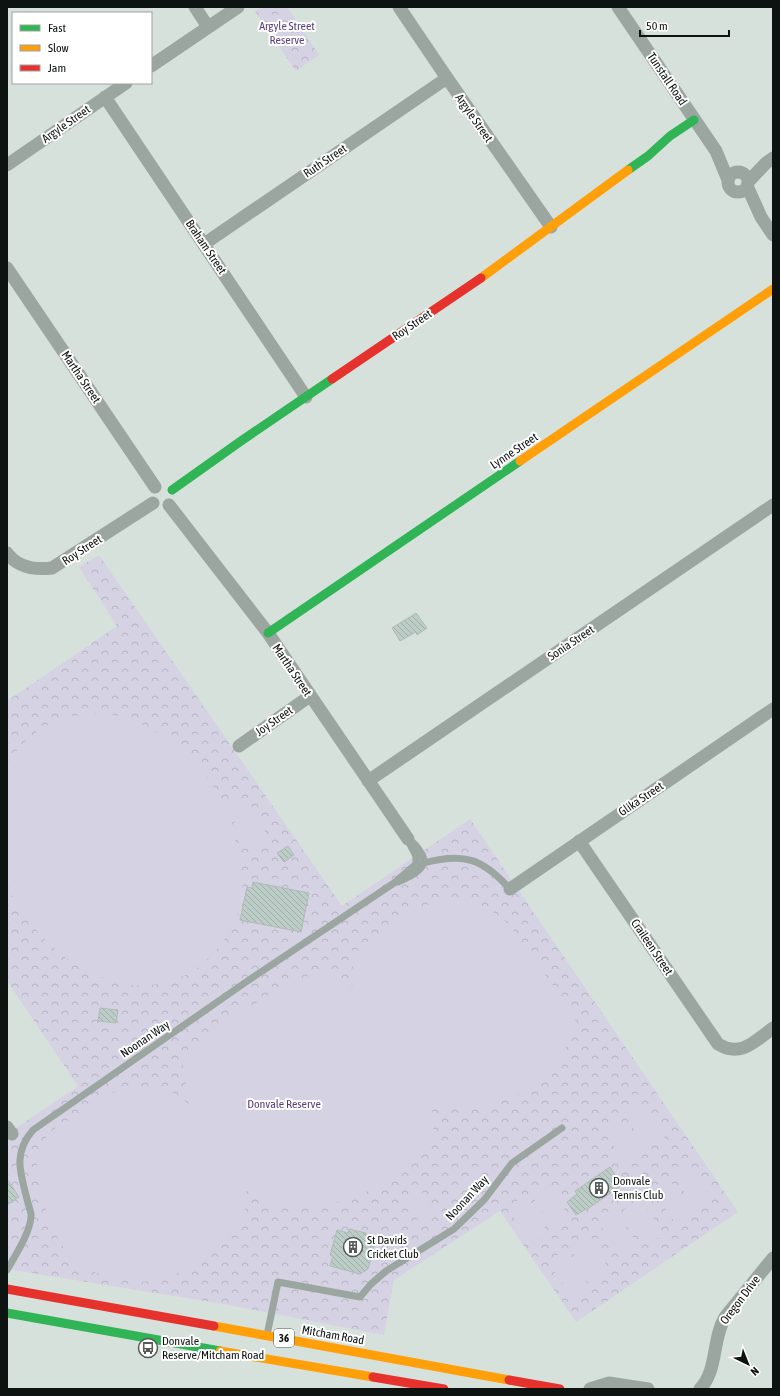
<svg xmlns="http://www.w3.org/2000/svg" width="780" height="1396" font-family="'Asap Condensed',sans-serif">
<style>
.park{fill:url(#park-crowns)}
.pitch{fill:#d5d2e4}
.building{fill:url(#building-back-hatch);stroke:#b3bab7}
.lines{fill:none;stroke-linecap:round;stroke-linejoin:round}
.lane{stroke:#9ca6a1;stroke-width:7}
.street{stroke:#9ca6a1;stroke-width:13}
.fast{stroke:#30b455;stroke-width:9}
.slow{stroke:#ff9f0a;stroke-width:9}
.jam{stroke:#e5322d;stroke-width:9}
.labels{text-anchor:middle;stroke-width:4;stroke-linejoin:round;paint-order:stroke}
.shield{fill:#fff;stroke:#565a58;stroke-width:1}
.shield-label{font-size:11px;font-weight:bold;fill:#0d1311}
.park-label{font-size:12px;fill:#5a3e7f;stroke:#fff}
.street-label{font-size:12px;fill:#0d1311;stroke:#fff}
.poi-label{font-size:12px;fill:#0d1311;stroke:#fff;text-anchor:start}
</style>
<defs>
<pattern id="park-crowns" width="20" height="18" patternUnits="userSpaceOnUse"><rect width="20" height="18" fill="#d5d2e4"/><path d="M2 6a3 3 0 1 1 6 0M12 15a3 3 0 1 1 6 0" fill="none" stroke="#b6b3c3"/></pattern>
<pattern id="building-back-hatch" width="6" height="6" patternUnits="userSpaceOnUse"><rect width="6" height="6" fill="#bbcdc6"/><path d="M-1 5l2 2M0 0l6 6M5-1l2 2" fill="none" stroke="#a0afa9"/></pattern>
</defs>
<rect width="100%" height="100%" fill="#d7e1dc"/>
<path class="park" d="M 261,7 L 287,7 L 319,55 L 296,71 L 255,11 Z
M 99,555 L 342,906 L 470,819 L 738,1212 L 576,1322 L 500,1211 L 394,1280 L 384,1335 L 223,1304 L 7,1269 L 7,1134 L 78,1086 L 7,981 L 7,701 L 117,626 L 79,567 Z"/>
<path class="pitch" d="M 89,714 C 97,714 106,713 114,715 C 144,722 172,740 194,761 C 204,771 211,784 219,796 C 222,801 226,806 228,811 C 233,822 234,834 237,846 C 250,895 240,932 201,965 C 179,983 146,990 118,983 C 110,981 103,977 95,974 C 61,962 19,918 7,883 L 7,765 C 20,742 42,724 67,717 C 74,715 82,715 89,714 Z
M 240,795 L 242,800 L 248,798 L 254,816 L 259,814 L 268,840 L 241,850 L 235,823 L 226,800 Z
M 461,898 L 486,907 L 509,924 L 576,1018 C 572,1030 569,1044 562,1055 C 543,1087 503,1106 467,1108 C 455,1108 443,1106 431,1105 C 436,1122 435,1139 424,1154 C 422,1157 418,1160 415,1163 C 387,1188 321,1214 283,1208 C 268,1206 256,1195 246,1184 C 250,1220 236,1230 210,1251 C 198,1261 183,1272 169,1277 C 143,1288 88,1278 70,1256 C 56,1239 48,1220 43,1199 C 38,1180 33,1161 43,1143 C 44,1140 47,1136 50,1133 C 54,1128 62,1125 67,1121 C 80,1112 93,1102 108,1095 C 132,1084 157,1081 180,1097 C 186,1101 190,1106 195,1111 C 188,1090 175,1066 190,1046 L 291,980 L 319,974 L 330,975 L 338,978 L 352,990 L 353,962 L 405,913 L 438,901 Z
M 640,1103 L 665,1138 L 648,1149 L 624,1115 Z
M 619,1118 L 643,1153 L 626,1164 L 603,1130 Z
M 688,1163 L 712,1198 L 696,1209 L 672,1174 Z
M 668,1177 L 692,1212 L 676,1224 L 651,1189 Z
M 545,1181 L 569,1216 L 553,1227 L 529,1192 Z
M 424,1192 L 437,1216 L 420,1225 L 408,1201 Z
M 524,1196 L 548,1232 L 531,1243 L 507,1207 Z
M 640,1199 L 664,1234 L 647,1245 L 623,1210 Z
M 617,1214 L 641,1249 L 624,1260 L 600,1225 Z
M 586,1235 L 610,1270 L 593,1282 L 569,1247 Z
M 564,1250 L 589,1285 L 572,1297 L 548,1262 Z"/>
<path class="building" d="M 416,613 L 427,628 L 417,635 L 416,632 L 400,641 L 392,628 Z
M 288,846 L 294,855 L 284,862 L 277,853 Z
M 253,882 L 309,893 L 301,932 L 240,920 L 247,887 L 252,888 Z
M 100,1008 L 118,1010 L 116,1023 L 98,1021 Z
M 610,1167 L 622,1185 L 586,1210 L 586,1209 L 576,1215 L 567,1202 L 577,1194 L 575,1191 Z
M 7,1179 L 19,1197 L 7,1205 Z
M 349,1229 L 366,1233 L 366,1236 L 376,1239 L 368,1269 L 360,1274 L 330,1266 L 333,1256 L 330,1255 L 337,1230 L 348,1233 Z"/>
<g class="lines">
<path class="lane" d="M 424,863 C 464,852 483,859 510,889
M 398,882 C 412,876 432,867 420,851 C 417,846 413,842 408,839
M 7,1270 C 15,1256 32,1230 31,1214 C 30,1209 28,1204 27,1199 C 20,1172 13,1153 33,1130 L 246,982 L 394,883 L 415,865 C 420,857 410,848 408,839
M 267,1335 L 278,1282 L 360,1297 L 371,1284 L 386,1271 L 454,1229 L 484,1200 L 512,1163 L 562,1128"/>
<path class="street" d="M 195,7 L 208,27
M 399,7 L 447,78 L 551,227
M 618,7 L 716,151 L 728,180
M 151,66 L 238,7
M 105,97 L 306,397
M 7,165 L 126,83
M728 182a10 10 0 1 1 20 0a10 10 0 1 1-20 0Z
M 748,182 L 766,163 L 773,158
M 747,186 L 761,217 L 773,235
M 204,244 L 447,78
M 7,268 L 155,487
M 169,505 L 268,633 L 408,839
M 7,553 C 18,568 35,570 52,568 L 153,503
M 239,746 L 310,696
M 368,781 L 773,505
M 579,841 L 718,1044 C 741,1058 755,1041 773,1028
M 510,889 L 773,709
M 7,1127 L 12,1134
M 590,1389 L 609,1383 L 648,1389
M 700,1389 C 718,1370 712,1339 725,1317 L 773,1258"/>
<path class="fast" d="M 628,170 L 648,156 L 670,136 L 694,120
M 172,490 L 241,441 L 332,379
M 268,633 L 520,461
M 7,1313 L 220,1351"/>
<path class="slow" d="M 481,278 L 628,170
M 520,461 L 773,289
M 214,1326 L 509,1380
M 220,1351 L 373,1377"/>
<path class="jam" d="M 332,379 L 481,278
M 7,1289 L 214,1326
M 373,1377 L 444,1389
M 509,1380 L 560,1389"/>
</g>
<defs>
<symbol id="building-ring" viewBox="-11 -11 22 22"><circle r="9.5" fill="#fff" stroke="#545b58" stroke-width="1.5"/><path d="M-4-6H4V6H1V3H-1V6H-4ZM-2.5-4.3h1.7v1.8h-1.7ZM.8-4.3h1.7v1.8H.8ZM-2.5-1h1.7V.8h-1.7ZM.8-1h1.7V.8H.8Z" fill="#545b58"/></symbol>
<symbol id="bus-ring" viewBox="-11 -11 22 22"><circle r="9.5" fill="#fff" stroke="#545b58" stroke-width="1.5"/><path d="M-5-6H5V4H4V6H2V4H-2V6H-4V4H-5ZM-3.5-4V0h7V-4ZM-3.5 1.2v1.5H-2V1.2ZM2 1.2v1.5H3.5V1.2Z" fill="#545b58"/></symbol>
</defs>
<g fill-rule="evenodd">
<use href="#building-ring" x="588" y="1177" width="22" height="22"/>
<use href="#building-ring" x="342" y="1236" width="22" height="22"/>
<use href="#bus-ring" x="137" y="1337" width="22" height="22"/>
</g>
<g class="labels">
<rect class="shield" x="274" y="1329" width="20" height="18" rx="3"/>
<g class="shield-label">
<text x="284" y="1342">36</text>
</g>
<g class="park-label">
<text x="287" y="30">Argyle Street<tspan x="287" dy="14">Reserve</tspan></text>
<text x="284" y="1108">Donvale Reserve</text>
</g>
<g class="street-label">
<text transform="translate(667 79) rotate(56)" y="4">Tunstall Road</text>
<text transform="translate(474 118) rotate(55)" y="4">Argyle Street</text>
<text transform="translate(66 124) rotate(-35)" y="4">Argyle Street</text>
<text transform="translate(325 161) rotate(-34)" y="4">Ruth Street</text>
<text transform="translate(206 247) rotate(56)" y="4">Braham Street</text>
<text transform="translate(412 325) rotate(-34)" y="4">Roy Street</text>
<text transform="translate(81 377) rotate(56)" y="4">Martha Street</text>
<text transform="translate(514 451) rotate(-34)" y="4">Lynne Street</text>
<text transform="translate(82 550) rotate(-33)" y="4">Roy Street</text>
<text transform="translate(571 643) rotate(-34)" y="4">Sonia Street</text>
<text transform="translate(292 670) rotate(56)" y="4">Martha Street</text>
<text transform="translate(274 721) rotate(-35)" y="4">Joy Street</text>
<text transform="translate(641 799) rotate(-34)" y="4">Glika Street</text>
<text transform="translate(652 947) rotate(56)" y="4">Craileen Street</text>
<text transform="translate(145 1039) rotate(-34)" y="4">Noonan Way</text>
<text transform="translate(467 1198) rotate(-47)" y="4">Noonan Way</text>
<text transform="translate(740 1300) rotate(-53)" y="4">Oregon Drive</text>
<text transform="translate(333 1335) rotate(10)" y="4">Mitcham Road</text>
</g>
<g class="poi-label">
<text x="613" y="1185">Donvale<tspan x="613" dy="14">Tennis Club</tspan></text>
<text x="367" y="1244">St Davids<tspan x="367" dy="14">Cricket Club</tspan></text>
<text x="162" y="1345">Donvale<tspan x="162" dy="14">Reserve/Mitcham Road</tspan></text>
</g>
</g>
<rect width="780" height="1396" fill="none" stroke="#0d1311" stroke-width="16"/>
<rect x="12" y="12" width="140" height="72" fill="#ffffff" stroke="#9ea1a0"/>
<rect x="20" y="25" width="20" height="6" fill="#30b455" stroke="#9ea1a0"/>
<text x="48" y="32" font-size="12" fill="#0d1311">Fast</text>
<rect x="20" y="45" width="20" height="6" fill="#ff9f0a" stroke="#9ea1a0"/>
<text x="48" y="52" font-size="12" fill="#0d1311">Slow</text>
<rect x="20" y="65" width="20" height="6" fill="#e5322d" stroke="#9ea1a0"/>
<text x="48" y="72" font-size="12" fill="#0d1311">Jam</text>
<g transform="translate(748 1364) rotate(137)" stroke="#ffffff" stroke-width="3" paint-order="stroke">
<path d="M0-3L7 15L0 10L-7 15Z" fill="#0d1311"/>
<text y="-6" font-size="11" font-weight="bold" text-anchor="middle" fill="#0d1311">N</text>
</g>
<path d="M640 30v6h89v-6" fill="none" stroke="#0d1311" stroke-width="2"/>
<text x="646" y="30" font-size="12" fill="#0d1311" stroke="#ffffff" stroke-width="3" paint-order="stroke">50 m</text>
</svg>
